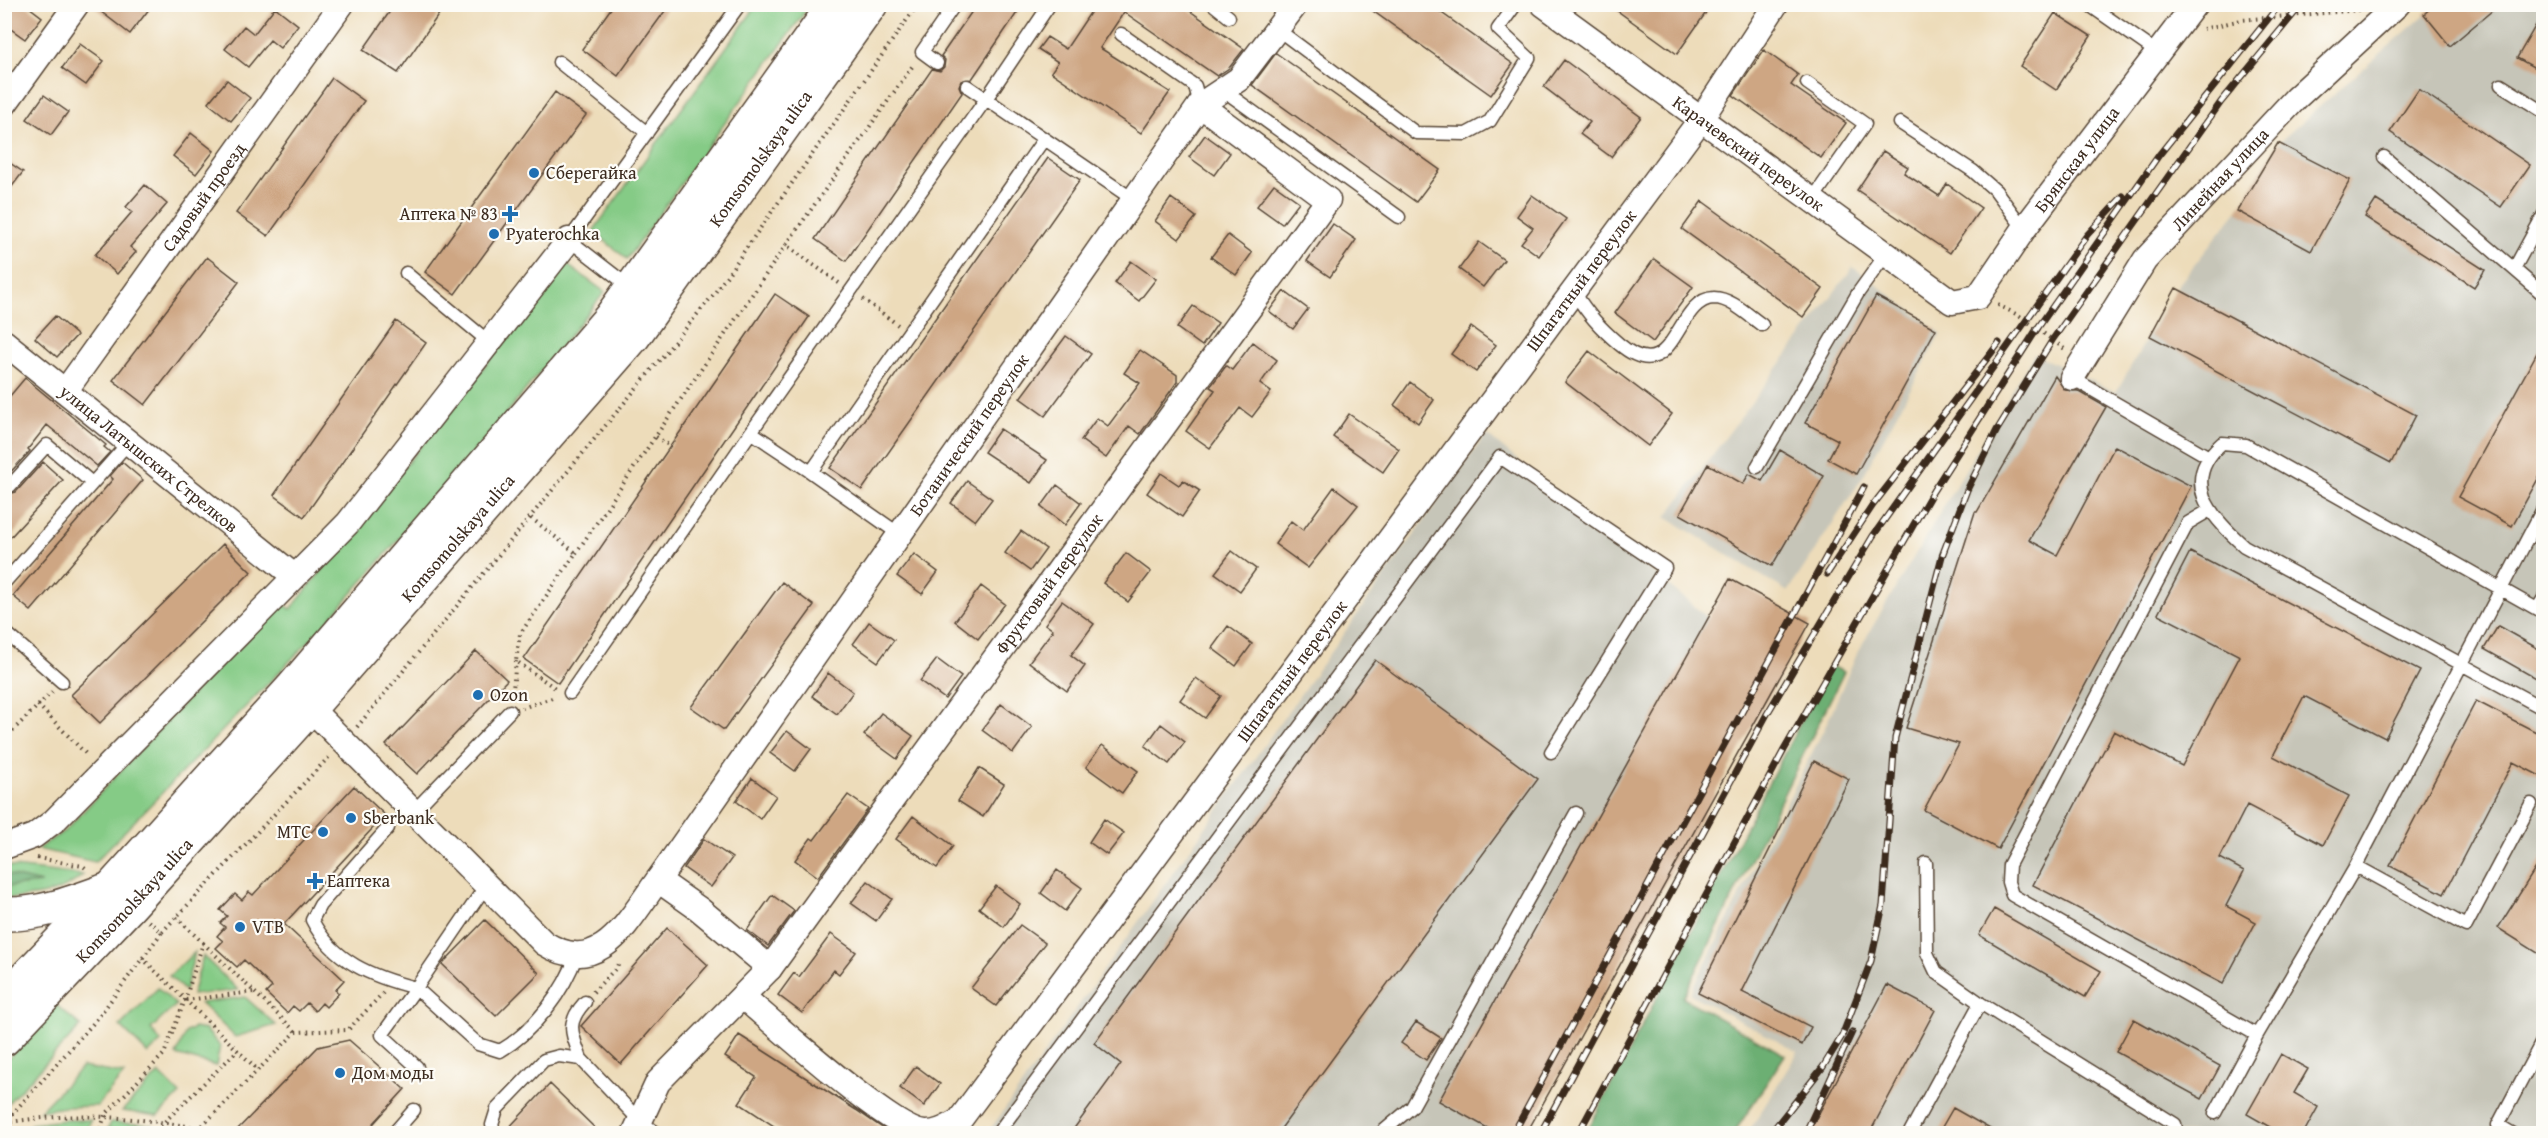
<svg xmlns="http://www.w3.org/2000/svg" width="2548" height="1138" font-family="'Gentium Book Plus',serif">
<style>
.industrial{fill:#c6c5b8}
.green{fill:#85cb86;stroke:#607a52;stroke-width:1.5}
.forest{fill:#6caf73;stroke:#546c48;stroke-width:1.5}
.building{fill:#cea683}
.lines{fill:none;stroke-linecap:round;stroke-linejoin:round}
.service-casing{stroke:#564535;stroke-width:15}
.minor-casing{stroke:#564535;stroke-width:27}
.primary-casing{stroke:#564535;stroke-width:36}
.path{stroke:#564535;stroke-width:4;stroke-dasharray:1.5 4.5;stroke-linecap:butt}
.service{stroke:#fff;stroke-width:12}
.minor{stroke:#fff;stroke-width:24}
.primary{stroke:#fff;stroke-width:33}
.rail-casing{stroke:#3b2a1e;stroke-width:7}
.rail{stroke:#fdfcf7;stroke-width:4.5;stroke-dasharray:14;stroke-linecap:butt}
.poi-dot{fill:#1f6fb2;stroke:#fdfcf7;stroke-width:2}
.labels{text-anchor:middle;stroke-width:4.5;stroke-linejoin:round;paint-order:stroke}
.street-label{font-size:18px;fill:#3b2a1e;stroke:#fdfcf7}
.poi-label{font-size:18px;fill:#3b2a1e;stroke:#fdfcf7;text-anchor:start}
</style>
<rect width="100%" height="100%" fill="#fdfcf7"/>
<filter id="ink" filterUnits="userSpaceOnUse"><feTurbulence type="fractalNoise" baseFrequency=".0167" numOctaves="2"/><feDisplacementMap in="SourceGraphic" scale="12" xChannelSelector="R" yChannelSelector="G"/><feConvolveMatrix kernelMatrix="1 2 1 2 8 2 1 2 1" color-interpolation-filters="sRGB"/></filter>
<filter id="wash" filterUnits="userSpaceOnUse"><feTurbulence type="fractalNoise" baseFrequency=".008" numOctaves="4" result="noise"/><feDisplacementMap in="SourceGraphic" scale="24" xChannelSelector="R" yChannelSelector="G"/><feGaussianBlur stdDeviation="1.35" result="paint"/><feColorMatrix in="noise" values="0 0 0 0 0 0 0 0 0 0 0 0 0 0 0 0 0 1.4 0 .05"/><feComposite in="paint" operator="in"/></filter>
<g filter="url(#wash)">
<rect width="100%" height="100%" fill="#eddcba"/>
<path class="industrial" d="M 2436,5 L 2543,5 L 2543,1133 L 1748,1133 L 1798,1052 L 1690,994 L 1827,723 L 1857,653 L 2034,354 L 2116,392 L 2176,288 L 2237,211 L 2278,143 Z
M 1853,267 L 1941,333 L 1862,478 L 1788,592 L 1666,517 Z
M 1486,434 L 1759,660 L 1502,1133 L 987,1134 Z"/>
<path class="green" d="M 757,5 L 810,5 L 627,259 L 593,231 Z
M 566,264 L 605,292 L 480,446 L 320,630 L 95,862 L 37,849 L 66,830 L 278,601 L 291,609 Z
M 5,866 L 83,875 C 60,896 35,896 5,899 Z
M 195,952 L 185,991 L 169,976 Z
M 203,956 L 238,990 L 192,995 Z
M 158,988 L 176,1005 L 151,1029 L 161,1042 L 148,1054 L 120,1026 Z
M 245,997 L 276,1025 L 235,1037 L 200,1003 Z
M 56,1005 L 81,1026 L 5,1106 L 5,1062 Z
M 194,1028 L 206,1030 L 220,1046 L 216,1066 L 176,1055 L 186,1032 Z
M 82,1067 L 124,1074 L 97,1106 L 65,1107 L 40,1111 Z
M 159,1073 L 180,1094 L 158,1116 L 122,1111 Z
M 64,1120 L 91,1120 L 86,1133 L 24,1133 L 31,1124 Z
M 111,1122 L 152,1125 L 144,1133 L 106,1133 Z"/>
<path class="forest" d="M 1830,666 L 1844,672 L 1683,998 L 1785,1055 L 1734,1133 L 1586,1133 Z
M 4,874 L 5,874 L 41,883 L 5,887 Z"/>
<g id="blocks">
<path class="building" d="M 4,4 L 25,4 L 42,17 L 25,39 L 4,24 Z
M 91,4 L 153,4 L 130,34 Z
M 395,4 L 446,4 L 398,73 L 363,50 Z
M 614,4 L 670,4 L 618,76 L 582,49 Z
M 977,4 L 1023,4 L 972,79 L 961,81 L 959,86 L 962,93 L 846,261 L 815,239 L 932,69 L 940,71 L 944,67 L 945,60 L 941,56 Z
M 1096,4 L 1180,4 L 1244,49 L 1229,68 L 1217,76 L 1124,12 L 1100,48 L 1170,92 L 1141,133 L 1051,72 L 1058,62 L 1038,49 L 1047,37 L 1066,49 Z
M 1363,4 L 1429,4 L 1513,64 L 1491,95 Z
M 1608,4 L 1712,4 L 1677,54 Z
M 2435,4 L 2500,4 L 2450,46 L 2424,14 Z
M 275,7 L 298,25 L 280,48 L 270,40 L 248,67 L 225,49 L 244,26 L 254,34 Z
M 2544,11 L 2544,73 L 2517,58 Z
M 2055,13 L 2091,36 L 2056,90 L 2020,66 Z
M 80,44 L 104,61 L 86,85 L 62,68 Z
M 1764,50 L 1798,75 L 1791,85 L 1846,123 L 1821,158 L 1733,95 Z
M 1276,53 L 1440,170 L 1416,202 L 1252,85 Z
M 1564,60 L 1641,117 L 1611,157 L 1580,134 L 1590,122 L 1544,87 Z
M 332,78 L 364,101 L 268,236 L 236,213 Z
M 227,80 L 250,98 L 231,121 L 208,103 Z
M 2419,89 L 2530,165 L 2501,207 L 2390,132 Z
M 555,92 L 586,115 L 455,294 L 425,272 Z
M 44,95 L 68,112 L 51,135 L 27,119 Z
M 191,133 L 214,151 L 196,174 L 173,156 Z
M 1205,135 L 1230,153 L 1214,175 L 1189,157 Z
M 2278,143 L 2350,180 L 2311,251 L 2237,211 Z
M 1883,151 L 1908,167 L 1904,173 L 1939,196 L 1947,184 L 1981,208 L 1950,253 L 1857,190 Z
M 1048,158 L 1080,180 L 862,490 L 830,468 Z
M 4,159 L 23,172 L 4,197 Z
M 1274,184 L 1299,202 L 1282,224 L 1257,206 Z
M 145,185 L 167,204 L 130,247 L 136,252 L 117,274 L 95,255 L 132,212 L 126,207 Z
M 1532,195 L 1566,219 L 1539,256 L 1521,243 L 1533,228 L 1517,216 Z
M 1171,198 L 1196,217 L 1179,239 L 1155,221 Z
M 2376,200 L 2485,270 L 2474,287 L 2365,217 Z
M 1702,201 L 1823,289 L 1803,317 L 1682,229 Z
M 1333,224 L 1356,240 L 1330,277 L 1307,261 Z
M 1228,235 L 1252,253 L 1236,275 L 1211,257 Z
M 1479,242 L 1504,260 L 1483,287 L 1459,269 Z
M 207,257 L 239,282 L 145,405 L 113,380 Z
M 1654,259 L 1693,287 L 1653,342 L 1615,313 Z
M 1131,261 L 1156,279 L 1139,301 L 1115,283 Z
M 2176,288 L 2416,415 L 2391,463 L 2150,336 Z
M 1284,291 L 1308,309 L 1293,329 L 1269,311 Z
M 775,294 L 809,317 L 558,683 L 524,659 Z
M 1876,296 L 1936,329 L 1856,474 L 1828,459 L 1838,440 L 1805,423 Z
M 1193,306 L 1218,323 L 1202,346 L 1177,328 Z
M 55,316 L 77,335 L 57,357 L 35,338 Z
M 396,321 L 426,343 L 304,517 L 274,495 Z
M 1471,327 L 1496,345 L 1476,372 L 1451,354 Z
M 1066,336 L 1091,354 L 1045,416 L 1020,398 Z
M 2544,340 L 2544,468 L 2512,526 L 2458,497 Z
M 1253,342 L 1277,360 L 1260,384 L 1271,392 L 1252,417 L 1240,408 L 1210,448 L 1186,431 L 1215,390 L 1210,387 L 1226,366 L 1232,370 Z
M 1140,350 L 1177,375 L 1177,382 L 1140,434 L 1129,426 L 1106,458 L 1081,440 L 1097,418 L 1108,426 L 1140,383 L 1124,373 Z
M 1589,351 L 1672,414 L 1648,446 L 1565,382 Z
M 2055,376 L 2065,390 L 2078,391 L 2106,407 L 2029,540 L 2057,555 L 2115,446 L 2191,486 L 1998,849 L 1924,810 L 1959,744 L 1906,728 L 1975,512 L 1977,512 Z
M 25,378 L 106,445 L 104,447 L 110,452 L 97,466 L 47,425 L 28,449 L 30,451 L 4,479 L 4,403 Z
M 1410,382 L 1434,400 L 1418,423 L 1394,405 Z
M 1349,414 L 1399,449 L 1383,472 L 1333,437 Z
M 1000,429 L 1047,460 L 1031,483 L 984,452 Z
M 1780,450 L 1824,476 L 1772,566 L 1680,514 L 1708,464 L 1743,484 L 1749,474 L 1762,481 Z
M 43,462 L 63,480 L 4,544 L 4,495 L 16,492 Z
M 122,462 L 143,480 L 31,611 L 13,596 L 113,479 L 110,476 Z
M 1161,473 L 1179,485 L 1183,480 L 1200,491 L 1182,517 L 1147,493 Z
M 967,481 L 992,499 L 975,521 L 951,503 Z
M 1057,485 L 1081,503 L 1065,525 L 1041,507 Z
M 1334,487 L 1358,505 L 1308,568 L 1275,544 L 1291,521 L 1303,530 Z
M 1021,531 L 1046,549 L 1030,571 L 1005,553 Z
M 223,544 L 251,572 L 100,723 L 71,695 Z
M 1232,551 L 1256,569 L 1240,591 L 1215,573 Z
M 2190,552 L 2420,671 L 2385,738 L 2304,696 L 2273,756 L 2349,796 L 2323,845 L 2247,805 L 2220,858 L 2244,871 L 2226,906 L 2256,922 L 2223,984 L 2033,885 L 2114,731 L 2182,766 L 2240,656 L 2158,614 Z
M 1126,553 L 1151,572 L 1128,602 L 1103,583 Z
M 914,554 L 938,572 L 922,594 L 897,576 Z
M 1730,579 L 1810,623 L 1526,1134 L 1498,1134 L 1439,1101 Z
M 782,582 L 814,606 L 724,730 L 691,707 Z
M 981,586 L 1005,604 L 978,639 L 955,621 Z
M 1062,601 L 1094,624 L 1071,655 L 1085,666 L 1067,691 L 1029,662 L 1053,630 L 1045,624 Z
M 869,622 L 894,640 L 878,662 L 853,644 Z
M 1228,626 L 1252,644 L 1236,666 L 1212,648 Z
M 2498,626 L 2544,652 L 2544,683 L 2484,649 Z
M 476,651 L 507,680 L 417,774 L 386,745 Z
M 937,659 L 961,677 L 945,699 L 920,681 Z
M 1375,660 L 1538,779 L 1277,1134 L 1070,1134 L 1121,1064 L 1094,1043 Z
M 828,673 L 853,692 L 837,714 L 812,696 Z
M 1196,678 L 1221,696 L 1205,718 L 1180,700 Z
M 2476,701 L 2544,736 L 2544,778 L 2513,762 L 2444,894 L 2390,866 Z
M 1001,704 L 1032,727 L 1013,753 L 982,730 Z
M 881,713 L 913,736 L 897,759 L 864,735 Z
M 1161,724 L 1185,742 L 1169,764 L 1145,746 Z
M 787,731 L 811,749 L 795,771 L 770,753 Z
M 1102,745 L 1138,771 L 1122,793 L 1086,767 Z
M 1814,761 L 1849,779 L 1742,992 L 1811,1027 L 1802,1045 L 1698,993 Z
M 979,768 L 1004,784 L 983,817 L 958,801 Z
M 752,778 L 776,796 L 760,819 L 736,801 Z
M 354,786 L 385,815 L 284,924 L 344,980 L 335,990 L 339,993 L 326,1007 L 322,1003 L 315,1011 L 307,1003 L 299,1011 L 293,1006 L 287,1013 L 266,993 L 272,987 L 244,960 L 237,967 L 216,948 L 223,941 L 217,936 L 225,927 L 220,923 L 227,916 L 220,910 L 235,894 L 242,900 L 249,892 L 253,895 Z
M 848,795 L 868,809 L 818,877 L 795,860 L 811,838 L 814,840 Z
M 913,816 L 953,846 L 937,868 L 896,839 Z
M 1104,819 L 1124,833 L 1107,855 L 1089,842 Z
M 704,839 L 732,858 L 711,887 L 684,868 Z
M 2544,855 L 2544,957 L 2498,928 Z
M 1057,870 L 1082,888 L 1065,911 L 1041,893 Z
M 868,881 L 892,899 L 876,921 L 851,903 Z
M 996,886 L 1020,904 L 1004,927 L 979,908 Z
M 772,895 L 794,911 L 768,946 L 747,930 Z
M 1994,909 L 2101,971 L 2085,997 L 1979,935 Z
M 485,920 L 539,973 L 496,1016 L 442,964 Z
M 1020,925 L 1045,943 L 996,1006 L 971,988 Z
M 667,928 L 708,965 L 621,1064 L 581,1026 Z
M 831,934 L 856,952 L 839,974 L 834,970 L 802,1013 L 778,995 L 794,973 L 799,977 Z
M 1887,985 L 1935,1010 L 1869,1134 L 1808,1134 Z
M 2134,1019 L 2220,1066 L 2202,1099 L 2116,1052 Z
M 1416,1022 L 1441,1038 L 1426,1060 L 1401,1043 Z
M 739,1035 L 856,1110 L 891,1134 L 786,1134 L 739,1103 L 756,1077 L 725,1057 Z
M 349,1040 L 405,1089 L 364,1134 L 233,1134 L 318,1047 Z
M 2281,1054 L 2308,1069 L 2294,1093 L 2318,1107 L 2303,1134 L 2282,1134 L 2247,1114 Z
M 916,1066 L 940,1084 L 924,1106 L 900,1088 Z
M 550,1084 L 601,1134 L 503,1134 Z
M 1953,1108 L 1999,1134 L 1938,1134 Z"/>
</g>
</g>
<g filter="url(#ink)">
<use href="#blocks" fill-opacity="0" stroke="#564535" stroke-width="1.5"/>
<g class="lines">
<defs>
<path id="service" d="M 1213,4 L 1229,17
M 2088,4 L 2158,53
M 1277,29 L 1416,133 L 1466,134 L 1490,121 L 1529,58 L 1498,29 L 1516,4
M 1121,34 L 1195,86 L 1200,105
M 559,62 L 647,133
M 937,63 L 922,52 L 955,4
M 1807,83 L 1865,124 L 1812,200
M 2501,85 L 2544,112
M 967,86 L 986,99 L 1050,4
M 1223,90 L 1399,217
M 1900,123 L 1973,171 L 1996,191 L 2024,229
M 1044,139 L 811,472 L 751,432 L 986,99 L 1134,200
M 2384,157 L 2544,295
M 2514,269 L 2544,214
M 406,273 L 489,342
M 631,288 L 569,240 L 740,4
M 1574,292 C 1588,314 1599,327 1619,344 C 1676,392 1674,299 1714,298 C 1731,298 1749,316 1762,325
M 2072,378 L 2207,456
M 1757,467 L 1858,293 L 1886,254
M 811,472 L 899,534
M 4,487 L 10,486 L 47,445 L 92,483
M 2210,510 L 2188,523 L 2009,865 L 2008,882 L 2012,895 L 2257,1035
M 4,583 L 130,441
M 2537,609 L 2544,598
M 2544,613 L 2246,445 L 2222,443 C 2179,481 2210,516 2244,546 L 2544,709
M 4,631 L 62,682
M 570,693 L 751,432
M 2531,804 L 2466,926 L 2356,866 L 2544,507
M 413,812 L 510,711
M 388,828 L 320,905 L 312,920 C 333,962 373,977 416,988 L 382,1035 L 417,1067
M 485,887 L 416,988 L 478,1044 L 500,1051 C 534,1031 564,992 577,954
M 1980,1003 L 2175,1124 L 2177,1134
M 581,1059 C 572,1033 565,1024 585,1002
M 2215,1113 L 2257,1035 L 2356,866
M 393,1134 L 414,1110
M 495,1134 L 492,1125 L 497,1109 L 544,1060 L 559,1056 L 581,1059 L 640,1121 L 658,1134
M 997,1134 L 1500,457 L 1665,568 L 1551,752
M 1380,1134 L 1412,1107 L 1576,813
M 1909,1134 L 1980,1003 L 1936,972 L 1927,953 L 1926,863
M 2513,1134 L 2498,1125 L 2544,1038"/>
<g id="minor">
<path id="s1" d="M 1543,4 L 1952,302 L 1978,297 L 2024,229 L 2195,4"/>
<path d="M 4,105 L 77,4"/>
<path id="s2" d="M 4,342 L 294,576"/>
<path id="s3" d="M 2072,378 L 2145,260 L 2296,98 L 2398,4"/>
<path id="s4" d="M 66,390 L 342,4"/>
<path id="s5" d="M 310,708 L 544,943 C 601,979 628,920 658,880 L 1200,105 L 1239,79 L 1296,4"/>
<path d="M 4,847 L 34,836 L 54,821 L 348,523 L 569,240"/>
<path d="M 658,880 L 699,909 L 770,968"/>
<path id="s6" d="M 743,997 C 774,1023 891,1130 924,1133 C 937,1134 948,1127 959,1121 L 1701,119 L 1776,4"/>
<path id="s7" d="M 634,1134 L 658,1082 L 770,968 L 1328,200 L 1200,105"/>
</g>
<g id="primary">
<path d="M 4,914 C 39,915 71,903 104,891"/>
<path d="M 4,1000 L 111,888 L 293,687 L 610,318 L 835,4"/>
<path id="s8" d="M 4,1039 L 131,905 L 310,708 L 634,336 L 871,4"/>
</g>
</defs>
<use href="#service" class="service-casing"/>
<use href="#minor" class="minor-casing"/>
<use href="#primary" class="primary-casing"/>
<path class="path" d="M 2203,29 L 2241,20 L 2359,10
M 839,283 L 786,245 L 914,64
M 863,299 L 898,325
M 1998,305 L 2020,316 L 2066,350
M 656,437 L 670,446
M 531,518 L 576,553 L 520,634 L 516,661 L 558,690
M 576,553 L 786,245
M 512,698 L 516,661
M 38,705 L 88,756
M 522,708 L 555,697
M 357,727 L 714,294 L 918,4
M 4,739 L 53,691
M 37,858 L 83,866 L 88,870
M 162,932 L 329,757
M 203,943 L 296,1032
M 142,958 L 258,1070
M 593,992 L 617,967 L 619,961
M 186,1000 L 253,992
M 4,1123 L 97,1019 L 162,932 L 148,921
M 5,1123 C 74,1111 131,1117 200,1128
M 4,1124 L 16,1134
M 99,1134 L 105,1115 L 164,1054 L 185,1000 L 203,943 L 176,917
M 152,1134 L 238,1050
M 194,1134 L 296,1032 L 348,1030 L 383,993"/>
<use href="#service" class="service"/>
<use href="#minor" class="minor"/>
<use href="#primary" class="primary"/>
<defs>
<path id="rail" d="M 1827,574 L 1873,505 L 1999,343
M 1513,1134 L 1864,487
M 1540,1134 L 1767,714 L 1873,536 L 2087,235 L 2123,196
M 1578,1134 L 1784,750 L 1933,491 L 2037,329 L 2159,155 L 2280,4
M 1770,1134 L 1823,1067 L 1842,1036 L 1871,961 L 1883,905 L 1895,738 L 1942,556 L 1967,490 L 1997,430 L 2053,339 L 2221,102 L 2302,4
M 1805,1134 L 1852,1032"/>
</defs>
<use href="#rail" class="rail-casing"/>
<use href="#rail" class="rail"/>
</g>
</g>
<g class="poi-dot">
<circle cx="534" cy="173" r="6"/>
<path d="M507 205h6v6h6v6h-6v6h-6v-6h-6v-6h6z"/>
<circle cx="494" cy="234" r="6"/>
<circle cx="478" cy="695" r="6"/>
<circle cx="351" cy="818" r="6"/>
<circle cx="323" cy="832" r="6"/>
<path d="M312 872h6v6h6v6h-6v6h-6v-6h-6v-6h6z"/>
<circle cx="240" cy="927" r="6"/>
<circle cx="340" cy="1073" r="6"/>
</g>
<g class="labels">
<g class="street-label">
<text dy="6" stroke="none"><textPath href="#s1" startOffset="254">Карачевский переулок</textPath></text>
<text dy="6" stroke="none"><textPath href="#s8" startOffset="1162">Komsomolskaya ulica</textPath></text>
<text dy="6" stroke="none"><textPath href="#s1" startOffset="702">Брянская улица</textPath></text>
<text dy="6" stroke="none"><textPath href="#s3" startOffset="249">Линейная улица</textPath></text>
<text dy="6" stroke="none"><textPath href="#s4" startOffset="237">Садовый проезд</textPath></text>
<text dy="6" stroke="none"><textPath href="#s6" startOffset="1311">Шпагатный переулок</textPath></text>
<text dy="6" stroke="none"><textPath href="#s5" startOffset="1024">Ботанический переулок</textPath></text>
<text dy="6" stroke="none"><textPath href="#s2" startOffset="186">улица Латышских Стрелков</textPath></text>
<text dy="6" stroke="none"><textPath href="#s8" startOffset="676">Komsomolskaya ulica</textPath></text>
<text dy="6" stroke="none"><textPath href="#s7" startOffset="692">Фруктовый переулок</textPath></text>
<text dy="6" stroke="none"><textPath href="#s6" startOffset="825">Шпагатный переулок</textPath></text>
<text dy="6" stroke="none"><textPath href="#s8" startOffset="190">Komsomolskaya ulica</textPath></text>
</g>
<g class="poi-label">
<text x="546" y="179">Сберегайка</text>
<text x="498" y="220" text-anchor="end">Аптека № 83</text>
<text x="506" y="240">Pyaterochka</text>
<text x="490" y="701">Ozon</text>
<text x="363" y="824">Sberbank</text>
<text x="311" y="838" text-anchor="end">МТС</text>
<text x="327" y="887">Еаптека</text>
<text x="252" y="933">VTB</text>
<text x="352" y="1079">Дом моды</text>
</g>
</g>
<rect width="2548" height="1138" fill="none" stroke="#fdfcf7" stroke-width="24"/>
</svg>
